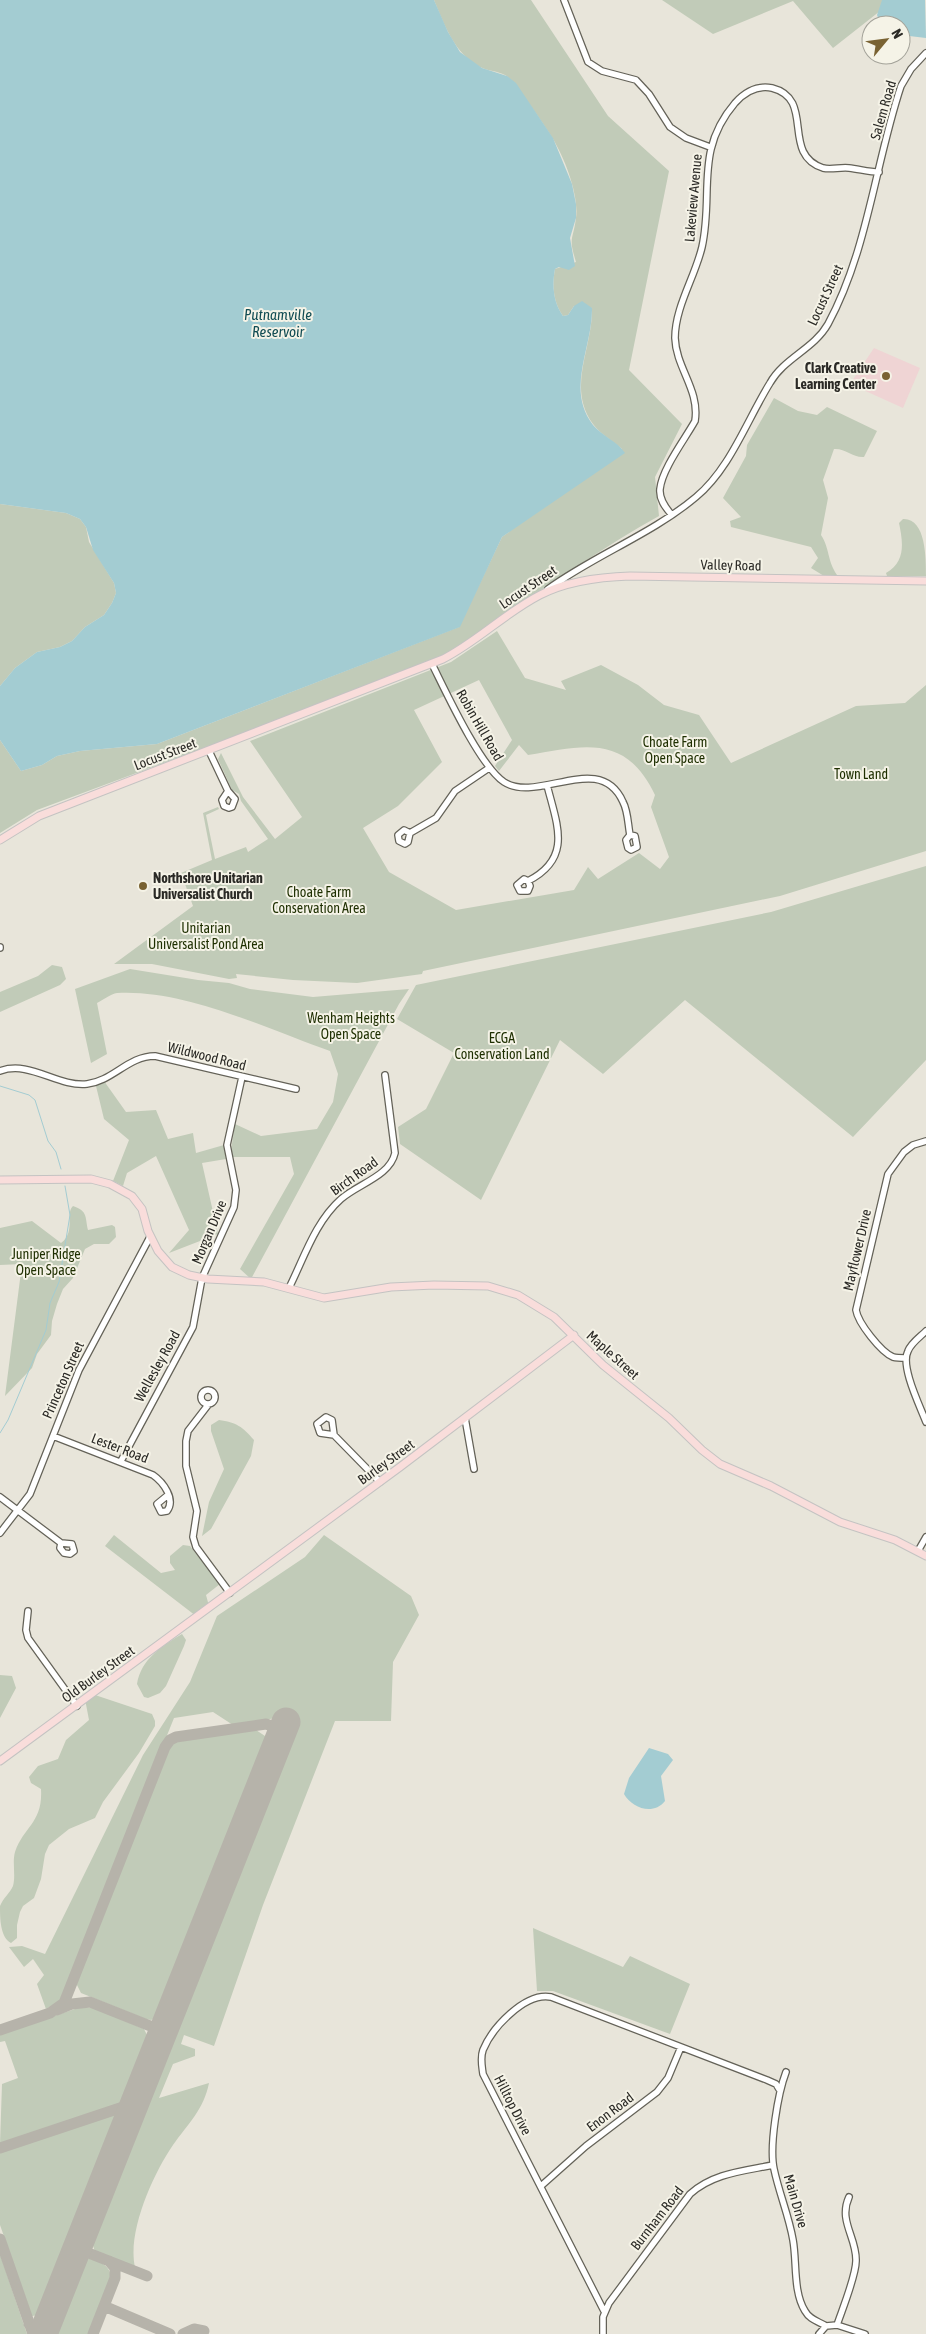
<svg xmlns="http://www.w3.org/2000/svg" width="926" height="2334" font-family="'Asap Condensed',sans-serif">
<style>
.education{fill:#efd4d4}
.green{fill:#c1cbb8;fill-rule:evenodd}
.water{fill:#a3ccd2}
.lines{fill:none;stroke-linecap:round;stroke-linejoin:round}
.stream{stroke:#a3ccd2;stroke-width:1}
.taxiway{stroke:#b6b3aa;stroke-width:11}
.runway{stroke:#b6b3aa;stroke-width:29}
.minor-casing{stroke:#646258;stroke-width:8}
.major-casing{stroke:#c4c3c2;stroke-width:9}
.minor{stroke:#fff;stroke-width:5.5}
.major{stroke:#f9dddb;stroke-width:7}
.poi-dot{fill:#796232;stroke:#f5f3e7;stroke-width:2}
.labels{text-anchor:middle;stroke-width:4;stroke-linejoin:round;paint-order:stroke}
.street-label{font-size:14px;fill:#2b2a26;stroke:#f5f3e7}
.poi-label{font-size:14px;font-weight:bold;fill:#2b2a26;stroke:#f5f3e7;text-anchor:end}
.park-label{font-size:14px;fill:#1e2f00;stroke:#f5f3e7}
.water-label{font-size:15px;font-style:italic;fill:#114c53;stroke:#f5f3e7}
</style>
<rect width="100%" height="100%" fill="#e8e5da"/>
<path class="education" d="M 874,348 L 920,368 L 903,408 L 850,384 Z"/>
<path class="green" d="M 434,0 L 531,0 L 608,116 L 669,171 L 629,370 L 682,424 L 655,477 L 659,516 C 607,545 558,579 508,612 C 482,630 459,648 432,663 L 37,810 L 0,833 L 0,740 L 21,771 L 42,765 L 57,756 L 80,751 L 157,744 L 459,627 L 502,537 L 622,449 C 613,441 600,434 593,424 C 566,387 593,348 592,308 L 574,306 L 568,315 L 563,316 C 553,302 552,285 555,269 L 576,262 C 568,236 573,241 576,218 C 579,195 565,159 553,139 C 547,129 513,79 505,75 C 498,71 488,71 480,67 C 454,53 445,26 434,0 Z
M 662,0 L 894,0 L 833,48 L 793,1 L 713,34 Z
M 774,398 L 798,411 L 817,415 L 827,407 L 877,431 L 864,457 C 853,458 845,448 834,449 L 823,480 L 828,498 L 821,535 C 830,549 827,560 837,575 L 824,576 L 811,568 L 818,558 L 811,547 L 731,527 L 730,521 L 741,517 L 723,498 L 746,456 L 747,445 Z
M 0,504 L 66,513 L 80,519 L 86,527 L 89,542 L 114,583 L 116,593 L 112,603 L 104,615 L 85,627 L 72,641 L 60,647 L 37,652 L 15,668 L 0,686 Z
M 903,519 C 926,518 926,558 926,576 L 887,576 L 886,573 C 906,562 903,542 899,523 Z
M 497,631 L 525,678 L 566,690 L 561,681 L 601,665 L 638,685 L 664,705 L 699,715 L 731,763 L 856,706 L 905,703 L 926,685 L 926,851 L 780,896 L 423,971 L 422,974 L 357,983 L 293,980 L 236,974 L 237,978 L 229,979 L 152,964 L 114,964 L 193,906 L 181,873 L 212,860 L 203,813 L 218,807 L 219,809 L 206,815 L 215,859 L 246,847 L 248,852 L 268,839 L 241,801 L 239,794 L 232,790 L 218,759 L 221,753 L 243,797 L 275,839 L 302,817 L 250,741 L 451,662 ZM 479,680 L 512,740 L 495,766 L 499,771 L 519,745 L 528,755 C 585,745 626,734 655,795 L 651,807 L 669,857 L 660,869 L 639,853 L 598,879 L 588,867 L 574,890 L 456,910 L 389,872 L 363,828 L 398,806 L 442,762 L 414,710 Z
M 926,866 L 926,1060 L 853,1137 L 685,1000 L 603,1074 L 560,1040 L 481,1200 L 400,1144 L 398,1127 L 426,1109 L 454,1053 L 397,1019 L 416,985 L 771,912 Z
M 52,965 L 62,967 L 66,979 L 60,985 L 0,1012 L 0,992 L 38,976 Z
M 130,969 L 198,980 L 229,983 L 250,989 L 313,997 L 409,989 L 399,1004 L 251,1279 L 240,1269 L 294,1174 L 290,1157 L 230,1157 L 235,1124 L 261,1136 L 317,1129 L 333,1102 L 338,1074 L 330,1051 C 267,1029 185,989 117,993 C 111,994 103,1000 97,1003 L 107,1054 L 91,1063 L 75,989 Z
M 104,1081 L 126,1112 L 156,1110 L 168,1139 L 193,1133 L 196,1153 L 224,1145 L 226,1159 L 202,1163 L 218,1234 L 169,1253 L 189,1230 L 156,1156 L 127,1173 L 123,1186 L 113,1181 L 129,1140 L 104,1119 L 96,1086 Z
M 73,1206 C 88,1211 85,1217 88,1230 L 112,1225 L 115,1227 L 116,1237 L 109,1244 L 94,1244 L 85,1249 L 73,1278 L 63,1289 L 57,1304 L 52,1321 L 51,1335 L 37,1354 L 32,1368 L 5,1396 L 22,1264 L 0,1265 L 0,1228 L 32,1221 L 61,1243 C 76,1232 65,1213 73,1206 Z
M 219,1420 C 236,1422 243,1427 254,1440 L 251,1456 L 211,1529 L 202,1536 L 209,1502 L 224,1469 L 211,1431 L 211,1425 Z
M 114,1535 L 161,1573 L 175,1570 L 170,1563 L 170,1556 L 183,1545 L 190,1546 L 220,1584 L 206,1595 L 209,1606 L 196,1616 L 105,1546 Z
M 324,1535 L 411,1596 L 419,1615 L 393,1662 L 391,1721 L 335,1721 L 263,1905 L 214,2046 L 184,2035 L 181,2044 L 195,2049 L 195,2056 L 173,2064 L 159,2098 L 209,2083 C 204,2109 188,2124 173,2145 C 153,2174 127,2232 135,2267 L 95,2252 L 91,2239 L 294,1725 L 276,1718 L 233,1725 L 213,1712 L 174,1718 L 60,2001 L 46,2009 L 37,1984 L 44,1975 L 33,1959 L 24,1967 L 9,1947 L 22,1946 L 45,1954 L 143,1755 L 190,1682 L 217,1616 L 305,1557 Z
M 182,1634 L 186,1640 L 184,1646 L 166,1686 L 160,1693 L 148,1698 L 144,1697 L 137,1684 C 141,1659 162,1646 182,1634 Z
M 0,1675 L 12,1676 L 16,1688 L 0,1718 Z
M 92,1694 L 152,1714 L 155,1721 L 155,1726 L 139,1753 L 103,1802 L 95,1818 L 69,1829 L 49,1845 L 45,1854 L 41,1879 L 34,1898 L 23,1906 L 20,1912 L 17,1925 L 17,1938 L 11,1943 C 0,1937 0,1918 0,1906 C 3,1898 10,1893 13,1886 C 16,1875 12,1863 15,1852 C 24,1826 43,1823 41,1789 L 31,1783 L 29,1777 L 38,1766 L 58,1759 L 66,1740 L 89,1720 L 85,1699 Z
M 256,1730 L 265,1736 L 267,1742 L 158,2017 L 151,2020 L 146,2019 L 81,1993 L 76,1983 L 170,1746 L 175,1742 Z
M 533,1928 L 623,1967 L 630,1956 L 690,1984 L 670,2034 L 553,1991 L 537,1991 Z
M 81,2007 L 94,2008 L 144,2029 L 149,2039 L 126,2099 L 118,2104 L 0,2144 L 2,2084 L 18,2078 L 5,2041 L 0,2042 L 0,2034 Z
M 112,2114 L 116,2115 L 117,2119 L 39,2315 L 32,2316 L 0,2225 L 0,2152 Z
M 0,2254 L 27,2334 L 0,2334 Z
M 89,2258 C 99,2262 109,2264 111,2276 L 89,2334 L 53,2334 L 81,2265 Z"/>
<path class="water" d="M 0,0 L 434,0 L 448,32 L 460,52 L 482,68 L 507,76 L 516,83 L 553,138 L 572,184 L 576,204 L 576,218 L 570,238 L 575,266 L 569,270 L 559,267 L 555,269 C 552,285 553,302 563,316 L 568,315 L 574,306 L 582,301 L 592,308 C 593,347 565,389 593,425 C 602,436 617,441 625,453 L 502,537 L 460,627 L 157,744 L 80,751 L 57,756 L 42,765 L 21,771 L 0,740 L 0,686 L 15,668 L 37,652 L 60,647 L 72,641 L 85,627 L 104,615 L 112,603 L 116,593 L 114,583 L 93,550 L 86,527 L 80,519 L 66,513 L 0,504 Z
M 882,0 L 925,0 L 926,38 L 901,35 L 901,25 L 881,25 L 877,15 Z
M 649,1748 L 668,1754 L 673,1760 L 661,1776 L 665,1801 C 653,1816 632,1808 624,1794 L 629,1778 Z"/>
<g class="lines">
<path class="stream" d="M 0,1086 L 29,1095 L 35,1100 L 48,1141 L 56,1152 L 61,1169
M 0,1433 L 8,1420 L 46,1330 L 50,1303 L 59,1282 L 70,1215 L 65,1186"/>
<path class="taxiway" d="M 57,2010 L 72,2004 L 90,2002 L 163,2031
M 0,2030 L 50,2013 L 64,2003 L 165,1747 L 170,1740 L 176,1737 L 266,1724 L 275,1727 L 279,1738
M 0,2148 L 135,2103
M 0,2239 L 33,2334
M 80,2241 L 82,2249 L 86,2252 L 147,2276
M 104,2306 L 170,2334
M 29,2324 L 38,2328 L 47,2322
M 93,2334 L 115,2278 L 115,2268 L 109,2261
M 183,2334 L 194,2329 L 204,2331"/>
<path class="runway" d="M 43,2334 L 286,1722"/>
<defs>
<path id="minor" d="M 564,0 L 588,62 L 602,71 L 636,80 L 649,94 L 670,127 L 686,138 L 710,147
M 671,514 C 665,507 659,499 660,489 C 662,469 685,439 695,421 C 700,390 676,368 675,338 C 675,307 695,277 702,247 C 714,193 694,151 735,103 C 745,92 757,85 772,88 C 816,99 780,154 823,168 C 831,170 840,167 849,168 C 859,169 869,172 879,172
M 548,589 C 595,555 652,534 696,497 C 730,469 747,420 770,383 C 784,358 814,349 828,324 C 868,250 875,164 901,86 L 911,69 L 926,53
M 432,664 C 446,692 480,766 504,782 C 538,804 600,750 623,802 C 628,811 628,825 630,835 L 626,840 L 628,848 L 631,850 L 637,847 L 635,836 L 630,835
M 209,751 L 228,791 L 222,800 L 224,806 L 229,808 L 232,807 L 235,799 L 228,791
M 410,833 L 408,842 L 405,844 L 399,841 L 398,835 L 404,830 L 410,833 L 436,818 L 455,791 L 489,768
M 528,881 L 530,886 L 528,891 L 520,891 L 517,885 L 524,879 L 528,881 C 573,858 557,825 547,785
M 0,947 L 0,948
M 0,1071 C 30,1060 57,1087 87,1084 C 113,1081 128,1056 155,1056 L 296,1089
M 289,1288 C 304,1258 315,1222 341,1199 C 358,1184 390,1176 395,1153 L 385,1075
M 926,1331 C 920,1337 911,1343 908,1351 C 900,1366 920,1406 926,1422
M 905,1358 C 902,1358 897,1358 893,1357 C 881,1352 858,1323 856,1310 L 888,1174 L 904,1152 L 913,1145 L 926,1141
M201 1397a7 7 0 1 1 14 0a7 7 0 1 1-14 0Z
M 208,1405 L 188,1431 L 186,1441 L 186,1466 L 197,1511 L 193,1537 L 196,1547 L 230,1593
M 465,1418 L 474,1469
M 334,1435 L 332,1420 L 326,1417 L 317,1424 L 320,1433 L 334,1435 L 380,1482
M 53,1436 L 153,1475 C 163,1482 176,1499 167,1511 L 161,1512 L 157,1504 L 168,1495
M 121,1461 L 193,1327 L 202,1278 L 234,1207 L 236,1190 L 227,1145 L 242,1077
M 0,1497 L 61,1543 L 72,1544 L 74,1551 L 70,1554 L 64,1553 L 60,1548 L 61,1543
M 0,1533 L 30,1494 L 79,1370 L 150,1237
M 918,1551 L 926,1537
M 28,1611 L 26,1630 L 28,1638 L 77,1706
M 786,2072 C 778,2093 769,2146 774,2169 C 779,2193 789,2216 793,2240 C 797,2262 793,2292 805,2311 C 810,2320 818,2321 826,2326
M 541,2186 L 586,2146 L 657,2092 L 668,2078 L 681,2047
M 604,2311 L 483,2074 C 482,2066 480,2058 483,2050 C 492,2028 525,1992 551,1997 L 767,2080 L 776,2084 L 779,2089
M 837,2325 C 842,2310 856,2276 856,2261 C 857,2238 838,2221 849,2197
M 603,2334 L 603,2317 L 609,2303 L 690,2194 C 713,2173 744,2171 773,2165
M 819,2334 L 826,2326 L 837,2325 L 865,2334"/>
<path id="major" d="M 0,840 L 39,816 L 443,659 C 478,641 505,613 540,595 C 567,581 599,577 630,576 L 926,581
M 0,1180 L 91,1179 L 110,1184 L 132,1196 L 142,1209 L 148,1231 L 158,1251 L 172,1267 L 189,1275 L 208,1279 L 264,1282 L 324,1298 L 391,1287 L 434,1285 L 488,1286 L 518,1295 L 554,1317 L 603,1365 L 669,1418 L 702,1450 L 720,1464 L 771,1486 L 840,1522 L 895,1540 L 926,1556
M 0,1761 L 400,1467 L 574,1335"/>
</defs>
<use href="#minor" class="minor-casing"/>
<use href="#major" class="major-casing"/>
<use href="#minor" class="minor"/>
<use href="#major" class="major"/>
</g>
<g class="poi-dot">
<circle cx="886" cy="376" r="5"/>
<circle cx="143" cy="886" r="5"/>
</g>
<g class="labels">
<g class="street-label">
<text transform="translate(883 110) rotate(-74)" y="5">Salem Road</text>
<text transform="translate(693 198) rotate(-85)" y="5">Lakeview Avenue</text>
<text transform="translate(825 295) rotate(-65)" y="5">Locust Street</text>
<text transform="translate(731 565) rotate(1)" y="5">Valley Road</text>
<text transform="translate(528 587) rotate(-34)" y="5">Locust Street</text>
<text transform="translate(480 725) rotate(60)" y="5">Robin Hill Road</text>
<text transform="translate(165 754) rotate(-21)" y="5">Locust Street</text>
<text transform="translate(207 1056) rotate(14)" y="5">Wildwood Road</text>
<text transform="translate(354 1176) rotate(-36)" y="5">Birch Road</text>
<text transform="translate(209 1232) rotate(-67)" y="5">Morgan Drive</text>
<text transform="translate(857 1250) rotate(-77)" y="5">Mayflower Drive</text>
<text transform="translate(613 1355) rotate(42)" y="5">Maple Street</text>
<text transform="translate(157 1366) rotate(-61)" y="5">Wellesley Road</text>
<text transform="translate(63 1380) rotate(-66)" y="5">Princeton Street</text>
<text transform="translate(120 1448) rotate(21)" y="5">Lester Road</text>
<text transform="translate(386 1462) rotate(-36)" y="5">Burley Street</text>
<text transform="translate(98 1674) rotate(-36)" y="5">Old Burley Street</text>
<text transform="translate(513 2105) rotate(63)" y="5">Hilltop Drive</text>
<text transform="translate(610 2112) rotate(-37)" y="5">Enon Road</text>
<text transform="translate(796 2201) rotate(74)" y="5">Main Drive</text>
<text transform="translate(657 2218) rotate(-52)" y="5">Burnham Road</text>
</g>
<g class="poi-label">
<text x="876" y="373">Clark Creative<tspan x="876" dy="16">Learning Center</tspan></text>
<text x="153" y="883" text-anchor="start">Northshore Unitarian<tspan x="153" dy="16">Universalist Church</tspan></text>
</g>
<g class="park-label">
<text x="675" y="747">Choate Farm<tspan x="675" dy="16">Open Space</tspan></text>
<text x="861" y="779">Town Land</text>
<text x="319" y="897">Choate Farm<tspan x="319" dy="16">Conservation Area</tspan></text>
<text x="206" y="933">Unitarian<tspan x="206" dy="16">Universalist Pond Area</tspan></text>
<text x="351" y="1023">Wenham Heights<tspan x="351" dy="16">Open Space</tspan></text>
<text x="502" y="1043">ECGA<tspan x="502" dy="16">Conservation Land</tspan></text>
<text x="46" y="1259">Juniper Ridge<tspan x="46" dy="16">Open Space</tspan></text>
</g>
<g class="water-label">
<text x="278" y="320">Putnamville<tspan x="278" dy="17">Reservoir</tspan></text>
</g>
</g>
<g transform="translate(886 40) rotate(61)"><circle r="24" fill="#f5f3e7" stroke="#a4a39a"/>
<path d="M0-4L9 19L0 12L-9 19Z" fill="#796232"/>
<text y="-8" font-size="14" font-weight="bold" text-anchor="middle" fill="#2b2a26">N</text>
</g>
</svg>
